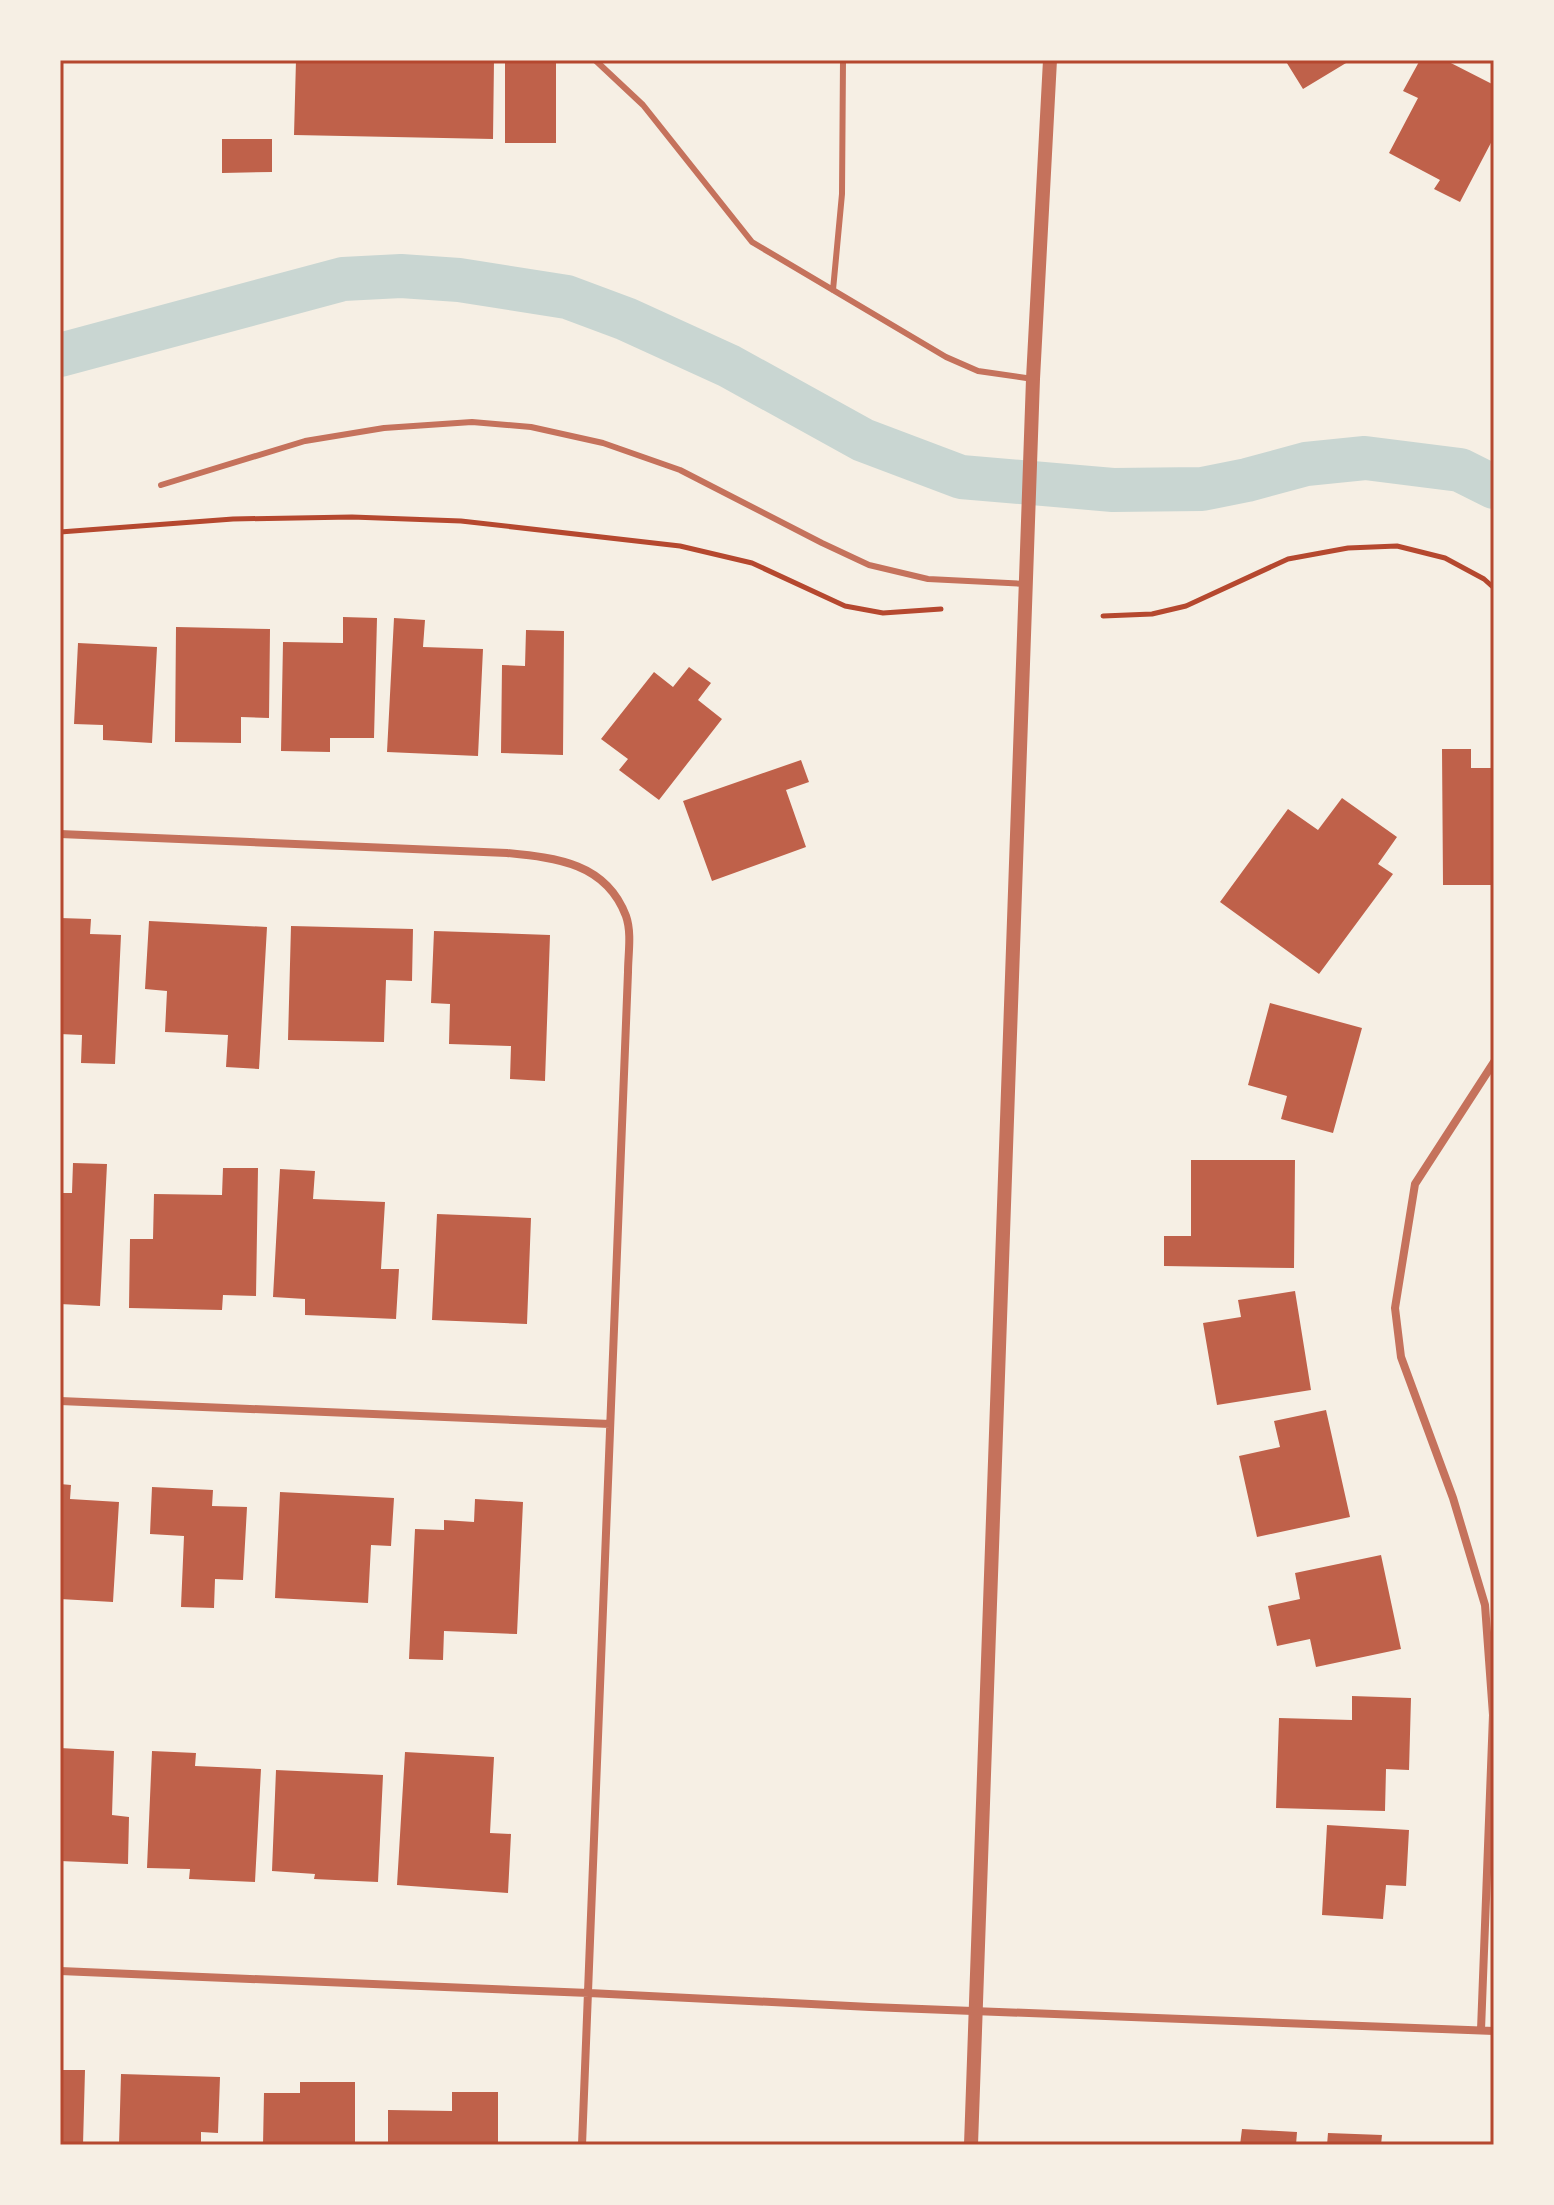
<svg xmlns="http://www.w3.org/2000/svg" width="1554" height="2205" font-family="'Varela Round',sans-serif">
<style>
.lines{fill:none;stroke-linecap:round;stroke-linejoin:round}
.canal{stroke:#c9d6d2;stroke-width:44}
.building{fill:#bf614a}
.path{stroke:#b5482f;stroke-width:5}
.service{stroke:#c5725c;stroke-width:6}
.minor{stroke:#c5725c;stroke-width:8}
.tertiary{stroke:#c5725c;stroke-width:14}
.neatline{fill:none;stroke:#b5482f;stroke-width:3}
</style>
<rect width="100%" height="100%" fill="#f6efe4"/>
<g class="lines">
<path class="canal" d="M 60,355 L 343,279 L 401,276 L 459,280 L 567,297 L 626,319 L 729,366 L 863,440 L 961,477 L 1113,490 L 1202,489 L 1247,480 L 1306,464 L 1365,458 L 1460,470 L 1494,487"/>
</g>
<path class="building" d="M 296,60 L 494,60 L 493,139 L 294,135 Z
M 505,60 L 556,60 L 556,143 L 505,143 Z
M 1285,60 L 1351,60 L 1303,89 Z
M 1420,60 L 1445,60 L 1494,85 L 1494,137 L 1460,202 L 1434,189 L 1440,180 L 1389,153 L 1418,98 L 1403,91 Z
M 222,139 L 272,139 L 272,172 L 222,173 Z
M 343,617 L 377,618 L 374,738 L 330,738 L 330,752 L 281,751 L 283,642 L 343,643 Z
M 394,618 L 425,620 L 423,647 L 483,649 L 478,756 L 387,752 Z
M 176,627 L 270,629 L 269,718 L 241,717 L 241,743 L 175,742 Z
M 526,630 L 564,631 L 563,755 L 501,753 L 502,665 L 525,666 Z
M 78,643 L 157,647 L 152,743 L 103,740 L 103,725 L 74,724 Z
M 689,667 L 711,683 L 698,700 L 722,719 L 659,800 L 619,770 L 628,759 L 601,739 L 654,672 L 673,687 Z
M 1442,749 L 1471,749 L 1471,768 L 1492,768 L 1492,791 L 1494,791 L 1494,885 L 1443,885 Z
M 801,760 L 809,782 L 786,790 L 806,847 L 712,881 L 683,801 Z
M 1342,798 L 1397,837 L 1378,864 L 1393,874 L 1319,974 L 1220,902 L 1288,809 L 1318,830 Z
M 60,918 L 91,919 L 90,934 L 121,935 L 115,1064 L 81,1063 L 82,1035 L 60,1034 Z
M 149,921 L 267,927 L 259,1069 L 226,1067 L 228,1035 L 165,1032 L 167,991 L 145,989 Z
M 291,926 L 413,929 L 412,981 L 386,980 L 384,1042 L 288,1040 Z
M 434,931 L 550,935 L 545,1081 L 510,1079 L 511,1046 L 449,1044 L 450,1004 L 431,1003 Z
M 1270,1003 L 1362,1028 L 1333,1133 L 1281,1119 L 1287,1096 L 1248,1085 Z
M 1191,1160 L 1295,1160 L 1294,1268 L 1164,1266 L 1164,1236 L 1191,1236 Z
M 73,1163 L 107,1164 L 100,1306 L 60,1304 L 60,1193 L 72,1193 Z
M 223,1168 L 258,1168 L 256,1296 L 223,1295 L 222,1310 L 129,1308 L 130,1239 L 153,1239 L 154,1194 L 222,1195 Z
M 280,1169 L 315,1171 L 313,1199 L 385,1202 L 381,1269 L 399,1269 L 396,1319 L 305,1315 L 305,1299 L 273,1297 Z
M 437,1214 L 531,1218 L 527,1324 L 432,1320 Z
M 1295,1291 L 1311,1390 L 1217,1405 L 1203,1323 L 1241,1317 L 1238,1300 Z
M 1326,1410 L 1350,1517 L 1257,1537 L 1239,1456 L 1280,1447 L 1274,1421 Z
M 60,1484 L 71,1485 L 70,1499 L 119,1502 L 113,1602 L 60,1599 Z
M 152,1487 L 213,1490 L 212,1506 L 247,1507 L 243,1580 L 215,1579 L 214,1608 L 181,1607 L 184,1536 L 150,1534 Z
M 280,1492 L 394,1498 L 391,1546 L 371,1545 L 368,1603 L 275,1598 Z
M 475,1499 L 523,1502 L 517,1634 L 444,1631 L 443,1660 L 409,1659 L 415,1529 L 444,1530 L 444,1520 L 474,1522 Z
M 1381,1555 L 1401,1649 L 1316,1667 L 1310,1639 L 1277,1646 L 1268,1606 L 1300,1599 L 1295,1573 Z
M 1352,1696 L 1411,1698 L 1409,1770 L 1386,1769 L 1385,1811 L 1276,1808 L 1279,1718 L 1352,1720 Z
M 60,1748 L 114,1751 L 112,1815 L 129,1817 L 128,1864 L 60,1861 Z
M 152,1751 L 196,1753 L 195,1766 L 261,1769 L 255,1882 L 189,1879 L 190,1869 L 147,1868 Z
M 405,1752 L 494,1757 L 490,1833 L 511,1834 L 508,1893 L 397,1885 Z
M 276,1770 L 383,1775 L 378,1882 L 314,1879 L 315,1874 L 272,1871 Z
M 1327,1825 L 1409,1830 L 1406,1886 L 1386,1885 L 1383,1919 L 1322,1915 Z
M 60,2070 L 85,2070 L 83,2145 L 60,2145 Z
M 121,2074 L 220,2077 L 218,2133 L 201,2132 L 201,2145 L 119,2145 Z
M 300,2082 L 355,2082 L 355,2145 L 263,2145 L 264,2093 L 300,2093 Z
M 452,2092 L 498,2092 L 498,2145 L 388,2145 L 388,2110 L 452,2111 Z
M 1242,2129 L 1297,2132 L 1296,2145 L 1240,2145 Z
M 1328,2133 L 1382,2135 L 1381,2145 L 1327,2145 Z"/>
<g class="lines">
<path class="path" d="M 60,532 L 233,519 L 352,517 L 461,521 L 680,546 L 752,563 L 845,606 L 883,613 L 941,609
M 1103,616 L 1152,614 L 1186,606 L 1288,559 L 1348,548 L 1397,546 L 1445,558 L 1484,579 L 1494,588"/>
<path class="service" d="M 595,60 L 643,105 L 752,242 L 946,357 L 978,371 L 1033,379
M 833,290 L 842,194 L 843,60
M 161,485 L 305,441 L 384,428 L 472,422 L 531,427 L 603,443 L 680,470 L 822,543 L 869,565 L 928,579 L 1026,584"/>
<path class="minor" d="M 60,834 L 507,853 C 557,858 606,863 626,916 C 632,933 628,955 628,972 L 582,2145
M 60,1401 L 610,1424
M 60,1971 L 589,1993 L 870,2007 L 1494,2031
M 1481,2030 L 1493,1715 L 1485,1605 L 1453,1498 L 1401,1357 L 1395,1308 L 1415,1184 L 1494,1062"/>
<path class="tertiary" d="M 971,2145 L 1033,379 L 1050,60"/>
</g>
<rect width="1554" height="2205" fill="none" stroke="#f6efe4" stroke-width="124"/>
<rect x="62" y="62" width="1430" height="2081" class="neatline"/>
</svg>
